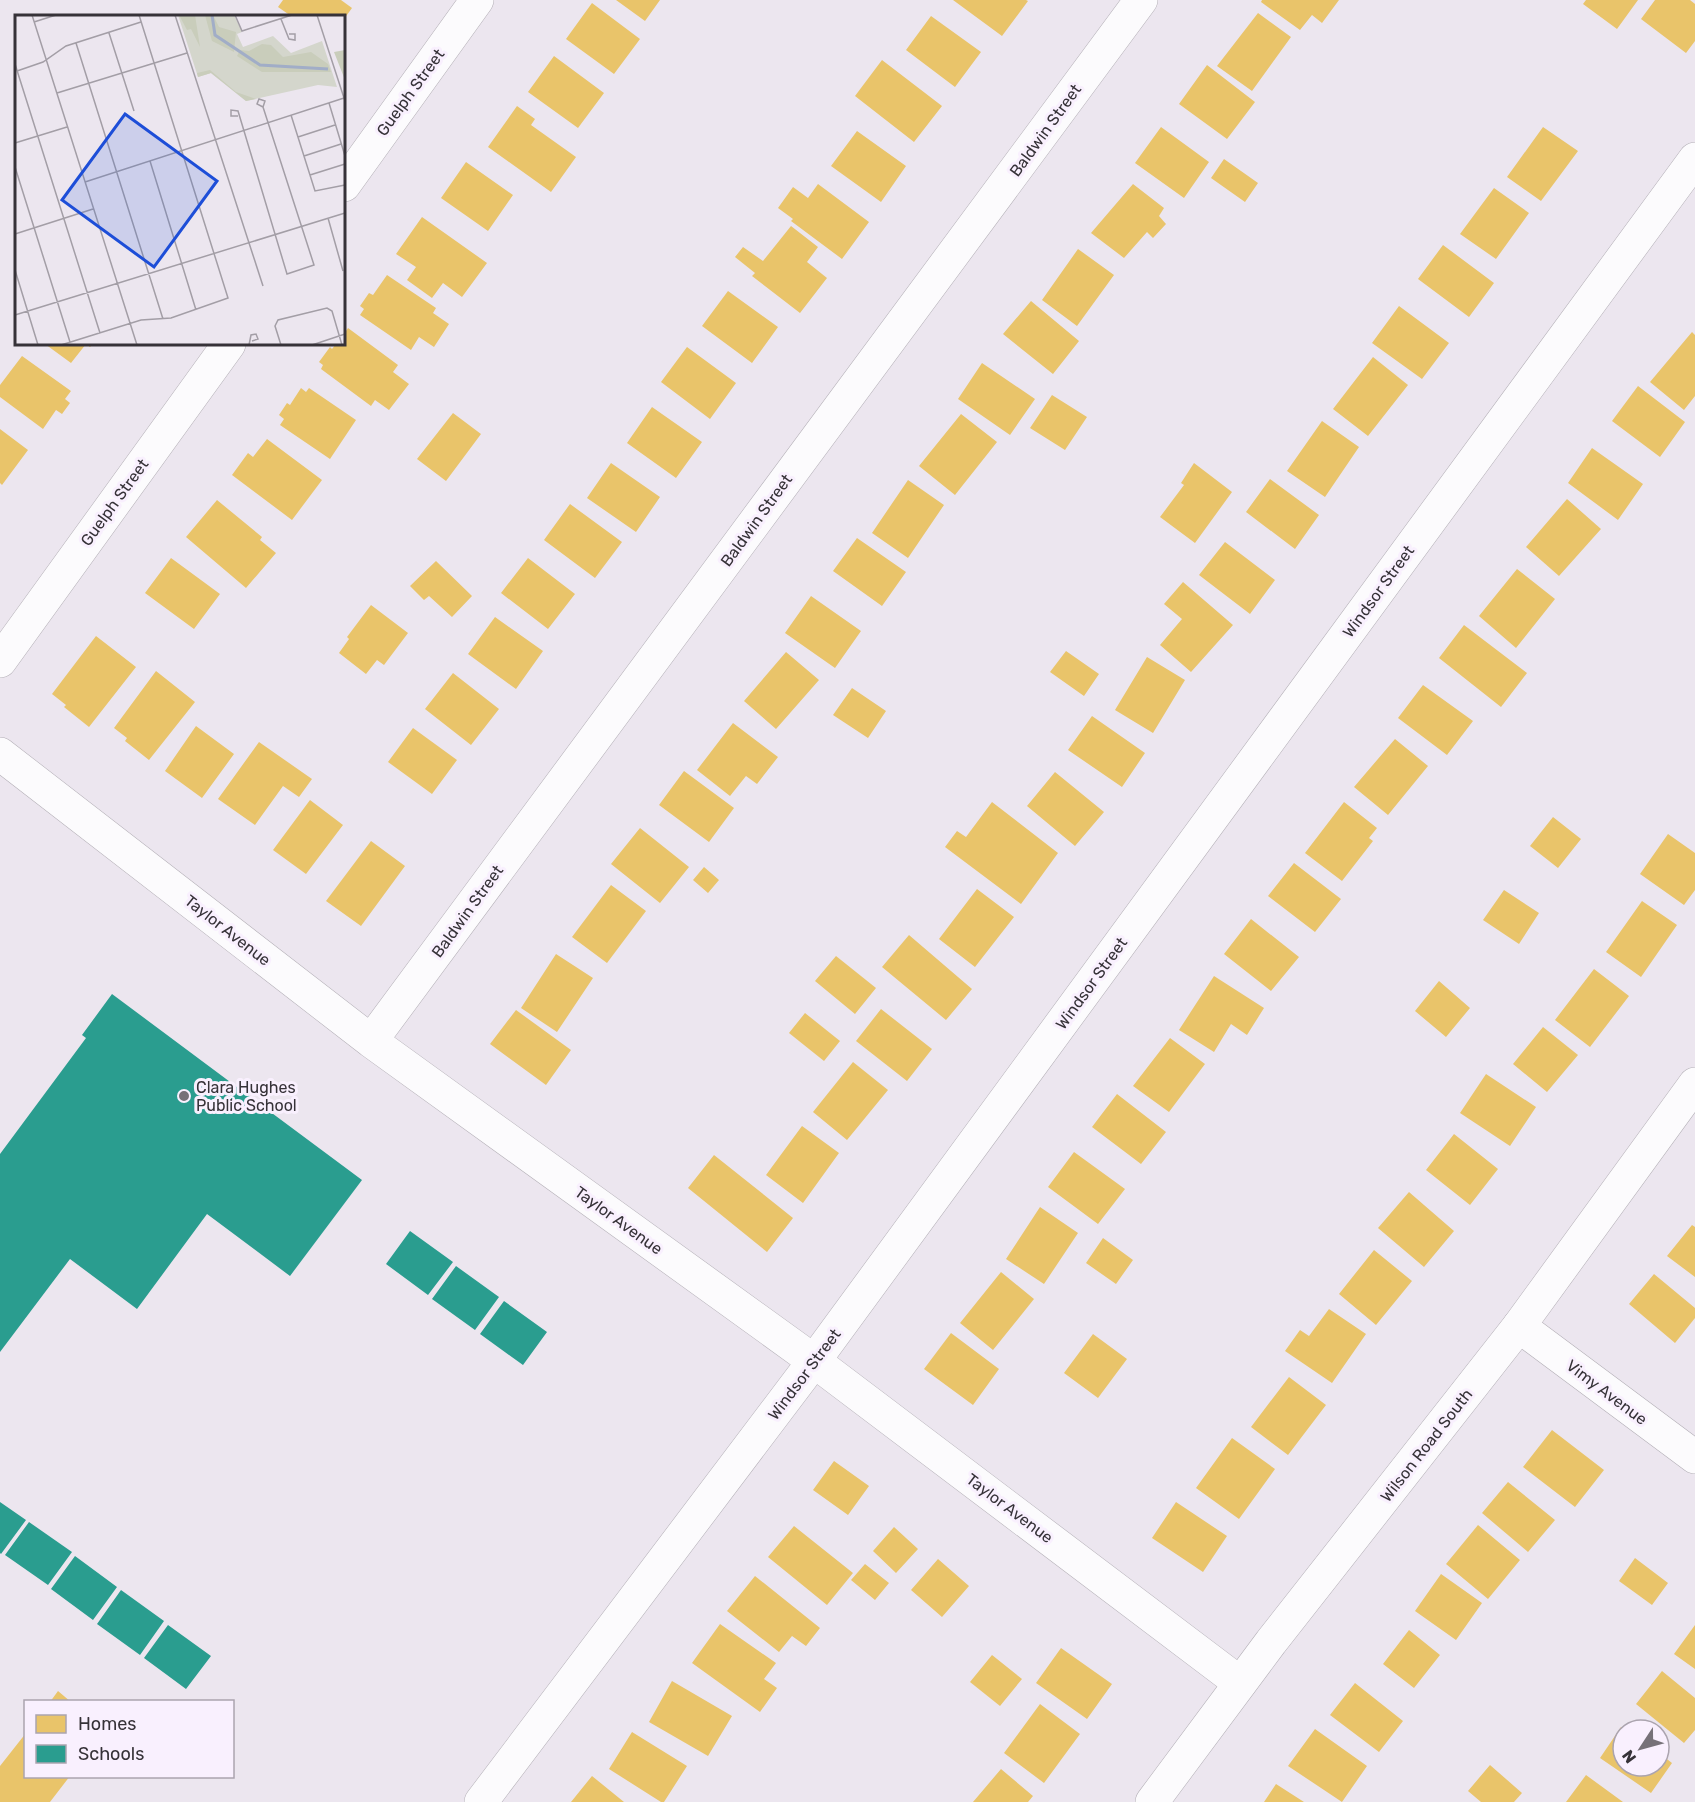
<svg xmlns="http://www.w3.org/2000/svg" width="1695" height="1802" font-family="Rubik,sans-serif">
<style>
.homes{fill:#e9c46a}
.schools{fill:#2a9d8f}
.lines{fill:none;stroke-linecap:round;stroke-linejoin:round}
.street-casing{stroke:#b3afb6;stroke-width:34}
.secondary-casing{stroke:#b3afb6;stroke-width:34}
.street{stroke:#fcfbfd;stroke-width:33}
.secondary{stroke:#fcfbfd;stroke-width:33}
.poi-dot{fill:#767178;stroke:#f9f0fe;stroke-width:2}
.labels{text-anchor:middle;stroke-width:6;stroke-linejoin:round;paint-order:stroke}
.street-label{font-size:16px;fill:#363238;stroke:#f9f0fe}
.poi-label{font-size:16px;fill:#363238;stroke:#f9f0fe;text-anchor:start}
.inset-river{fill:none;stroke:#a1adc7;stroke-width:3}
.inset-road{fill:none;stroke:#a39ea6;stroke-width:1.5}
.view{fill:#1d4ed8;fill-opacity:0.15;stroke:#1d4ed8;stroke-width:3}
.inset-edge{fill:none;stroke:#363238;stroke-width:3}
</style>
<rect width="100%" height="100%" fill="#ece6ef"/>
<path class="homes" d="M 283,0 L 341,0 L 352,8 L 344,19 L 344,16 L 291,16 L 278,7 Z
M 616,0 L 660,0 L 645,21 Z
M 953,0 L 1026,0 L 1028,1 L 1002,36 Z
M 1262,0 L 1339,0 L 1322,23 L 1312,15 L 1300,30 L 1261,2 Z
M 1586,0 L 1638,0 L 1617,29 L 1583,4 Z
M 1655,0 L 1690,0 L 1695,4 L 1695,41 L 1686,53 L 1641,19 Z
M 592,3 L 640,39 L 614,74 L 566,39 Z
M 1258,13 L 1291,37 L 1252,91 L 1217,66 Z
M 931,16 L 981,52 L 955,87 L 906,50 Z
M 554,56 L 604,93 L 578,128 L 528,92 Z
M 882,60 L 942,106 L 914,142 L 855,96 Z
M 1207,65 L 1255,102 L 1227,139 L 1179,104 Z
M 517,106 L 535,119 L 531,125 L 576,157 L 551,192 L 488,147 Z
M 1161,127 L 1209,162 L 1184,198 L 1135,163 Z
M 1543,127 L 1578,151 L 1541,201 L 1507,177 Z
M 857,131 L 906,166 L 881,202 L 831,166 Z
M 1224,159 L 1258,183 L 1245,202 L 1211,178 Z
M 466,162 L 513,195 L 488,231 L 441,198 Z
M 818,184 L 869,222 L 842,259 L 791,221 L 793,219 L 778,208 L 793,187 L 808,198 Z
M 1133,184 L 1164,208 L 1159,216 L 1166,224 L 1153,238 L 1147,232 L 1124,258 L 1091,233 Z
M 1494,188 L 1529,213 L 1496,259 L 1460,234 Z
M 422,217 L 487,263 L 462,297 L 443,283 L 432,298 L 407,280 L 416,267 L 396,254 Z
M 791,226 L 818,247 L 807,262 L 827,278 L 800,313 L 752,276 L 755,273 L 735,257 L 743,247 L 763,261 Z
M 1443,245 L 1494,283 L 1469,317 L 1418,279 Z
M 1078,249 L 1114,275 L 1077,326 L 1042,300 Z
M 387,275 L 436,308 L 433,313 L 449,324 L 434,347 L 419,337 L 411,350 L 360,315 L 364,309 L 360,306 L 369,293 L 373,295 Z
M 728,291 L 778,327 L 752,363 L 702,326 Z
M 1031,301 L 1079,341 L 1053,374 L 1003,334 Z
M 1399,306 L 1449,343 L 1422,379 L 1372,343 Z
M 348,328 L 398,365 L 393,372 L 409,384 L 389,410 L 375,400 L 371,406 L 321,369 L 323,365 L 319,362 L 330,347 L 332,349 L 336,344 L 344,344 L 344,334 Z
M 1692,332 L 1695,335 L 1695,396 L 1684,410 L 1650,382 Z
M 45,344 L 93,344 L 90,347 L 86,344 L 71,363 Z
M 687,347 L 736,383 L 710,419 L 661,382 Z
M 22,356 L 71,391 L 65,399 L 70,403 L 62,414 L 56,410 L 43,429 L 0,397 L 0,385 Z
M 1373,357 L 1408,385 L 1368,436 L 1333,409 Z
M 982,363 L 1035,399 L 1010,435 L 958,399 Z
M 1638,386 L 1685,422 L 1660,457 L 1612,421 Z
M 301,388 L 306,392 L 309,388 L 356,420 L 330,459 L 280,425 L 284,419 L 279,415 L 287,403 L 290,405 Z
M 1052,395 L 1087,417 L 1065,450 L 1030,428 Z
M 652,407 L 702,442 L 676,478 L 627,443 Z
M 453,413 L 481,434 L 446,481 L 417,459 Z
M 961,414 L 997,442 L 955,495 L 919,466 Z
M 1322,421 L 1359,447 L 1325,497 L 1287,471 Z
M 0,429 L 28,450 L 2,485 L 0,483 Z
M 267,439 L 322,480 L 292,520 L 232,475 L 248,453 L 253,457 Z
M 1592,448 L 1643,484 L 1618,520 L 1568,483 Z
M 611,463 L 660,497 L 636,532 L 587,498 Z
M 1194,463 L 1232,492 L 1195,543 L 1160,517 L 1184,485 L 1181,483 Z
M 1270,479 L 1319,515 L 1295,549 L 1246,512 Z
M 908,480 L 944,505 L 908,558 L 872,533 Z
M 1567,499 L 1601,529 L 1559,576 L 1526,547 Z
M 217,500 L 262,537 L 260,540 L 276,553 L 246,588 L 186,537 Z
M 570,504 L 622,542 L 595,578 L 544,540 Z
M 857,538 L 906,572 L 882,606 L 833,571 Z
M 1225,542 L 1275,580 L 1250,614 L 1199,575 Z
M 171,558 L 220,594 L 194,629 L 145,593 Z
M 528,558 L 575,594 L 548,629 L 501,593 Z
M 436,561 L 472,596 L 452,617 L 429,596 L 424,600 L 410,586 Z
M 1517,569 L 1555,599 L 1516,648 L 1479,616 Z
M 1183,582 L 1233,625 L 1191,672 L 1160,645 L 1182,619 L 1164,604 Z
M 811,596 L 861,631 L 835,668 L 785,633 Z
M 371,605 L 408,633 L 384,665 L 377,660 L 366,674 L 339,653 L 349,639 L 347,637 Z
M 495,617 L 543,651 L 516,689 L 468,654 Z
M 1464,625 L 1527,673 L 1501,707 L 1439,658 Z
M 96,636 L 136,667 L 89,727 L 64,707 L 66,705 L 52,694 Z
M 1066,651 L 1099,674 L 1084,696 L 1050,672 Z
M 786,652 L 819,680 L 776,729 L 744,701 Z
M 1147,657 L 1185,680 L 1153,733 L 1115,710 Z
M 156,671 L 195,702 L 149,760 L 125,741 L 127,738 L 114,728 Z
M 453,673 L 499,709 L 471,745 L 425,709 Z
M 1423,685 L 1473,721 L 1447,755 L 1398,718 Z
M 852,688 L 886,711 L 868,738 L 833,715 Z
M 1092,716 L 1145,753 L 1122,787 L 1068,750 Z
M 733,723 L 778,757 L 757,784 L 746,776 L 730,796 L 697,770 Z
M 196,726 L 234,754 L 202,798 L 165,771 Z
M 413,728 L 457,760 L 432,794 L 388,762 Z
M 1395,739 L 1428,766 L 1388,815 L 1354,787 Z
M 259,742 L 312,779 L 299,797 L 283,786 L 255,825 L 218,799 Z
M 684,771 L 734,808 L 709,842 L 659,805 Z
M 1055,772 L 1104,812 L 1075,846 L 1027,806 Z
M 310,800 L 343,825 L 306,874 L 273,850 Z
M 992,802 L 1058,853 L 1021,904 L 945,847 L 957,831 L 966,837 Z
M 1344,802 L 1377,828 L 1369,838 L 1373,841 L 1342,881 L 1305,853 Z
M 1553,817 L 1581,839 L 1558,868 L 1530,846 Z
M 640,828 L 689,867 L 660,903 L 611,864 Z
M 1668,834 L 1695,853 L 1695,890 L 1684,905 L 1640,874 Z
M 371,841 L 405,866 L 361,926 L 326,901 Z
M 1294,863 L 1341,899 L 1315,932 L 1268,896 Z
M 704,867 L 719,880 L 708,893 L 693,880 Z
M 611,885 L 646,911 L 607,963 L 572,937 Z
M 977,889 L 1014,917 L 975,967 L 939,939 Z
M 1504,890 L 1539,913 L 1519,944 L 1483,920 Z
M 1642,901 L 1677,925 L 1641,977 L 1606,952 Z
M 1251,919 L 1299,957 L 1271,991 L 1224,954 Z
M 909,935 L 972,989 L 946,1020 L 882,967 Z
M 556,954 L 593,978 L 557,1032 L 521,1008 Z
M 836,956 L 876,988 L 855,1014 L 815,981 Z
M 1594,969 L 1629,996 L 1590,1047 L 1555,1020 Z
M 1214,976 L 1264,1008 L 1247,1035 L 1231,1024 L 1214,1052 L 1179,1030 Z
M 1439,981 L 1470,1008 L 1446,1037 L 1415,1011 Z
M 881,1009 L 932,1049 L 907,1081 L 856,1041 Z
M 516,1010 L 571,1050 L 546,1085 L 490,1044 Z
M 805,1013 L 840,1041 L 824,1061 L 789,1033 Z
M 1543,1027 L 1578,1055 L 1547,1092 L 1513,1064 Z
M 1170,1038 L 1205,1064 L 1169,1112 L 1133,1086 Z
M 853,1062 L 888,1090 L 847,1140 L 813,1112 Z
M 1486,1074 L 1536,1107 L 1510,1146 L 1460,1113 Z
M 1117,1094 L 1166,1132 L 1141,1164 L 1092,1127 Z
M 802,1126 L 839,1153 L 803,1203 L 766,1175 Z
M 1454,1134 L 1498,1169 L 1470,1205 L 1426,1170 Z
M 1074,1152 L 1125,1189 L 1098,1224 L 1048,1187 Z
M 714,1155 L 793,1218 L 767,1252 L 688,1188 Z
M 1409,1192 L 1454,1231 L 1424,1267 L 1378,1228 Z
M 1040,1207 L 1078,1233 L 1044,1284 L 1006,1259 Z
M 1692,1225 L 1695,1227 L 1695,1277 L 1667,1256 Z
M 1103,1238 L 1133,1260 L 1116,1284 L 1086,1263 Z
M 1374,1250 L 1412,1281 L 1376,1325 L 1339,1294 Z
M 1001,1272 L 1034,1299 L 993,1350 L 960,1323 Z
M 1654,1274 L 1695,1308 L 1695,1318 L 1675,1343 L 1629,1304 Z
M 1329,1309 L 1366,1334 L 1332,1383 L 1285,1351 L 1300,1330 L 1309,1336 Z
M 951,1333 L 999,1369 L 973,1405 L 924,1369 Z
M 1093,1334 L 1127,1359 L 1098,1398 L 1064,1373 Z
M 1289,1377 L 1326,1405 L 1288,1455 L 1251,1427 Z
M 1552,1430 L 1604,1470 L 1575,1507 L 1523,1467 Z
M 1232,1438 L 1275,1469 L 1239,1519 L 1196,1488 Z
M 834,1461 L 869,1486 L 848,1515 L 813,1490 Z
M 1508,1482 L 1555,1520 L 1528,1552 L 1482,1513 Z
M 1176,1502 L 1227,1536 L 1203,1572 L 1152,1538 Z
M 1478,1525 L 1520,1560 L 1488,1599 L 1446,1564 Z
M 794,1526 L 853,1573 L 827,1605 L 768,1557 Z
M 894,1527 L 918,1549 L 896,1573 L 873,1551 Z
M 1635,1558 L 1668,1583 L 1652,1605 L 1619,1581 Z
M 938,1559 L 969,1586 L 942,1617 L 911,1590 Z
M 865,1564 L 889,1583 L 875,1600 L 851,1580 Z
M 1441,1574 L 1482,1603 L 1456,1640 L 1415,1611 Z
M 755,1576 L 820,1628 L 806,1646 L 792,1636 L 779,1652 L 727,1611 Z
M 720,1624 L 776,1663 L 764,1679 L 777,1688 L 760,1712 L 692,1663 Z
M 1695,1625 L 1695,1669 L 1674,1654 Z
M 1409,1630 L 1440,1655 L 1414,1688 L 1383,1664 Z
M 1061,1648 L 1112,1684 L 1087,1719 L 1036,1683 Z
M 992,1655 L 1022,1679 L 1000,1706 L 970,1682 Z
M 1662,1671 L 1695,1698 L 1695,1730 L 1684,1743 L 1636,1704 Z
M 672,1681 L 732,1716 L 708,1756 L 649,1722 Z
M 1355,1683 L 1403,1721 L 1379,1752 L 1330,1715 Z
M 58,1691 L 71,1702 L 50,1702 Z
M 1040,1704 L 1080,1734 L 1044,1783 L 1004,1753 Z
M 1621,1727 L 1626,1730 L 1623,1730 L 1623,1766 L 1659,1766 L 1659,1753 L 1672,1763 L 1651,1793 L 1600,1758 Z
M 1315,1729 L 1367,1766 L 1342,1802 L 1288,1766 Z
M 632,1732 L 687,1766 L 664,1802 L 661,1802 L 609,1769 Z
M 26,1733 L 26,1776 L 70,1776 L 50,1802 L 0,1802 L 0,1766 Z
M 1490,1765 L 1522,1793 L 1514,1802 L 1481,1802 L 1468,1791 Z
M 1001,1769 L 1033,1796 L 1028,1802 L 973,1802 Z
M 1586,1775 L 1623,1802 L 1566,1802 Z
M 592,1776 L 624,1802 L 571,1802 Z
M 1276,1784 L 1304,1802 L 1264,1802 Z"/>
<path class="schools" d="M 112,994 L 362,1180 L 290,1276 L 207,1214 L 137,1309 L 70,1259 L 0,1352 L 0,1154 L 86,1038 L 82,1035 Z
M 410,1231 L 453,1262 L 428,1295 L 386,1264 Z
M 456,1266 L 499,1297 L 475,1330 L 432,1299 Z
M 504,1301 L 547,1332 L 523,1365 L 480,1334 Z
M 0,1502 L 26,1520 L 1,1554 L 0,1553 Z
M 29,1522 L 72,1552 L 48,1585 L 5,1555 Z
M 75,1556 L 117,1587 L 93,1620 L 51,1589 Z
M 121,1590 L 164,1621 L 140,1655 L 97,1624 Z
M 168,1625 L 211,1656 L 186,1689 L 144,1658 Z"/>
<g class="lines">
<defs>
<path id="street" d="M 344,185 L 477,0
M 0,661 L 229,344
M 0,754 L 371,1041 L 814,1361 L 1240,1683
M 371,1041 L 1141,0
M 1519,1326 L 1695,1457
M 481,1802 L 814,1361 L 1695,159"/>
<path id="secondary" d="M 1152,1802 L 1271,1642 L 1519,1326 L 1695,1084"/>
</defs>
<use href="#street" class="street-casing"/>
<use href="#secondary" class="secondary-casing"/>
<use href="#street" class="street"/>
<use href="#secondary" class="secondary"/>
</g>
<circle class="poi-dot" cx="184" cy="1096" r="6"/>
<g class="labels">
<g class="street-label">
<text transform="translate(410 92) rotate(-54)" y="6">Guelph Street</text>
<text transform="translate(1045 130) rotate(-54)" y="6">Baldwin Street</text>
<text transform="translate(114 502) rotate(-54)" y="6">Guelph Street</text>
<text transform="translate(756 520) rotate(-54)" y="6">Baldwin Street</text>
<text transform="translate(1378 591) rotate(-54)" y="6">Windsor Street</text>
<text transform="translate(467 911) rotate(-54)" y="6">Baldwin Street</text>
<text transform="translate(228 930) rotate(38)" y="6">Taylor Avenue</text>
<text transform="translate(1091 983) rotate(-54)" y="6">Windsor Street</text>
<text transform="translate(619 1220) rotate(36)" y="6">Taylor Avenue</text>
<text transform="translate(804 1374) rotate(-53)" y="6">Windsor Street</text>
<text transform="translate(1607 1392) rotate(37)" y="6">Vimy Avenue</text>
<text transform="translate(1426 1445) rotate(-52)" y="6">Wilson Road South</text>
<text transform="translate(1010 1508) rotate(37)" y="6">Taylor Avenue</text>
</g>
<g class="poi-label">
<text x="196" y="1093">Clara Hughes<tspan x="196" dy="18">Public School</tspan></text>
</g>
</g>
<g transform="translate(15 15)">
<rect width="330" height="330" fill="#ece6ef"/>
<path d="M 163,0 L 219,0 L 227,17 L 222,19 L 228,32 L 258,21 L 276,38 L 307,26 L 322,72 L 303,70 L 231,86 L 196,58 L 183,62 Z" fill="#d4d6cc"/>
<path d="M 164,0 L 180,0 L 185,32 L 176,14 L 172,15 ZM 190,0 L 198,0 L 204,12 L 221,17 L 219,37 L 197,26 ZM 247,29 L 256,30 L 268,42 L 296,37 L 313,49 L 316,57 L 247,57 L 222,41 L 225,35 L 234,36 ZM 330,35 L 330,65 L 319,37 ZM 195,55 L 221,77 L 241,84 L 231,86 L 196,58 L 183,62 L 182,58 Z" fill="#c9cdbb"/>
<path class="inset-river" d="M 197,0 L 200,20 L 245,50 L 313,54"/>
<path class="inset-road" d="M 17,0 L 122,330M 160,0 L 248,271M 220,0 L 227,16 L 277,0M 302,0 L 330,86M 266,4 L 274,24 L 280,25 L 280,19 L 274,19M 19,7 L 41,0M 94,18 L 119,96M 61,28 L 148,304M 0,49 L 85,318M 2,56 L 28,47 L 51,31 L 126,7M 42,78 L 172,38M 314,88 L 330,141M 276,100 L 300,176 L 330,170M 223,101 L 216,101 L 216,95 L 223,96 L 272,259 L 299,250 L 248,92 L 250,86 L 244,84 L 242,89 L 248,92M 283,122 L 320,110M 0,128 L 52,112M 289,141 L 326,129M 135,146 L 181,295M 0,152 L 55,327M 295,160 L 330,149M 70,167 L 329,83M 313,203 L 328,256M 0,219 L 78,194M 0,255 L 23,330M 0,300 L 330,198M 46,330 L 126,305 L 156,303 L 213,283 L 124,0M 234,330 L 236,320 L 241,319 L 243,324 L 237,326M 266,330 L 260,311 L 263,305 L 312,293 L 317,296 L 327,330M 297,330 L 330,319"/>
<path class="view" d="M 110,99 L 202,166 L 139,252 L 47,185 Z"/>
<rect width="330" height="330" class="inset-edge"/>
</g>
<rect x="24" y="1700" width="210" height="78" fill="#f9f0fe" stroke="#aba4af" stroke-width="1.5"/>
<rect x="36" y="1715" width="30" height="18" fill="#e9c46a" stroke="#aba4af" stroke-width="1.5"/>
<text x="78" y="1730" font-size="18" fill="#363238">Homes</text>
<rect x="36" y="1745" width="30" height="18" fill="#2a9d8f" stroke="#aba4af" stroke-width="1.5"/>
<text x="78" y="1760" font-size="18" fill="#363238">Schools</text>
<g transform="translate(1641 1748) rotate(234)"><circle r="28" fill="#f9f0fe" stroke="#aba4af" stroke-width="1.5"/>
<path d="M0-4.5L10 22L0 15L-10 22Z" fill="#767178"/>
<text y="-9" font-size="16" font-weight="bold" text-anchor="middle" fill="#363238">N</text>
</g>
</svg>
